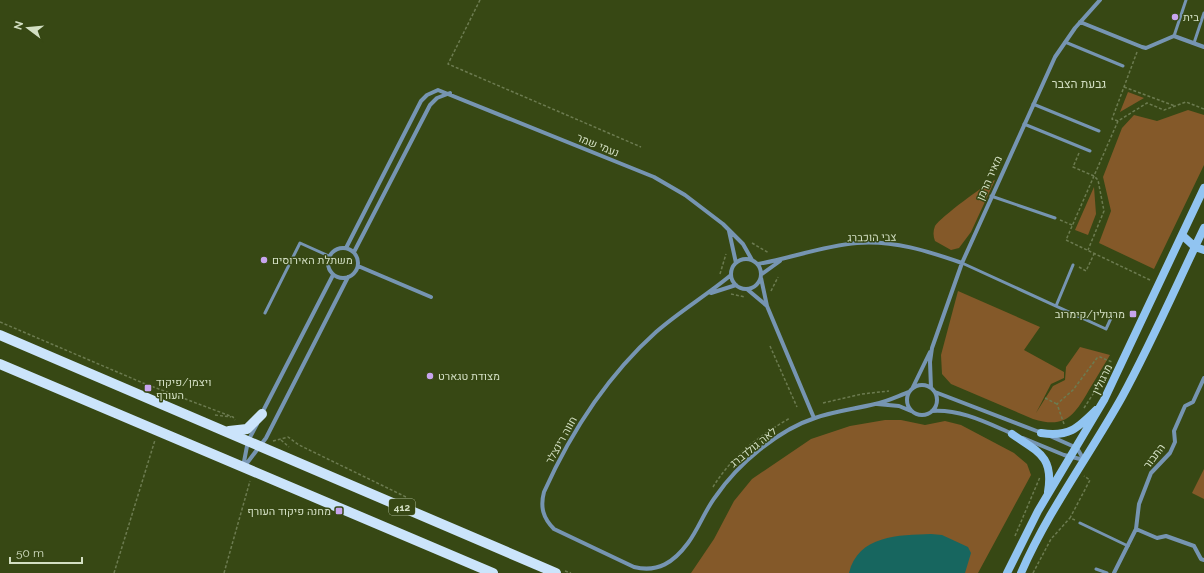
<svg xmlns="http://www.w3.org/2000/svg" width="1204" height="573" font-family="Raleway,Heebo,sans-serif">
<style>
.green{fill:#845929}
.water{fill:#17665f}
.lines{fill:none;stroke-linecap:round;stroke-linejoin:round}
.path{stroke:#6c7b50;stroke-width:1.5;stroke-dasharray:3 2;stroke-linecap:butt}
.lane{stroke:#7695b2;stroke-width:3}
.street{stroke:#7695b2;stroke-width:4}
.secondary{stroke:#91c4f1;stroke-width:8}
.primary{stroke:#cbe4fb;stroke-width:10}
.poi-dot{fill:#c8a5ee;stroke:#374814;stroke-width:1.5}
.labels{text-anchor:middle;stroke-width:3;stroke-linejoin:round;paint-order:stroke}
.shield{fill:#374814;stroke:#a4b28e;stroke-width:1}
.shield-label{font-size:10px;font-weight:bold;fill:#d3dfc3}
.poi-label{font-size:11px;fill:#d3dfc3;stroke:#374814;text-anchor:start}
.street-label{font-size:11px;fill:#d3dfc3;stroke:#374814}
.neighbourhood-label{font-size:12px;fill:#d3dfc3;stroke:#374814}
</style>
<rect width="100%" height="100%" fill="#374814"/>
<path class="green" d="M 1128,92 L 1144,98 L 1120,112 Z
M 1188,110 L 1204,115 L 1204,165 L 1154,269 L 1099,243 L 1111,211 L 1103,177 L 1122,128 L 1134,115 L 1157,121 Z
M 995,180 L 971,232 L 959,248 L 951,250 L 935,241 C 933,236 933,231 935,226 C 941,217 985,184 995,180 Z
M 1094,187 L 1096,214 L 1088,235 L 1075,230 Z
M 958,291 L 1040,327 L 1024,350 L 1064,372 L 1064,378 L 1051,384 L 1036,413 L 1053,386 L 1065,380 L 1066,367 L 1080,347 L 1110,355 C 1103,367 1096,378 1089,390 C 1074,416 1065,429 1033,419 L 951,384 L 942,374 L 941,355 Z
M 885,420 L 901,420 L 925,425 L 945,421 L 961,425 L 1014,453 L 1027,464 L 1031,475 L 978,573 L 691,573 L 714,539 L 734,501 L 752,479 L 811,439 L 850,426 Z
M 1204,469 L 1204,499 L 1192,493 Z"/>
<path class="water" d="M 931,534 L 942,535 L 968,547 L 971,553 L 965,573 L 849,573 C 858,535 899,535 931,534 Z"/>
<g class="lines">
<path class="path" d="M 480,0 L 448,64 L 641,147
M 1124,87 L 1175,106
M 1118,121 L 1112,119 L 1137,52
M 1079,153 L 1073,167 L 1094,176 L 1098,180 L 1104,211 L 1088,250
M 1060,220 L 1072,225
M 752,243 L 769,253
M 1079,267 L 1086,271 L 1094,254
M 720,274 L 726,254
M 1150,280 L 1066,240 L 1118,121 L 1147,103 L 1164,110 L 1186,102 L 1204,109
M 771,291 L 778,277
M 731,294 L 745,297
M 0,322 L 143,383 L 233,417 L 235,420
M 770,346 L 797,407
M 1045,398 L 1057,404
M 823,403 L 862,394 L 889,391
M 1084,408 L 1106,374
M 215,415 L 231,417
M 1064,424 L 1057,404 L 1073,390 L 1097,358 L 1100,357 L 1112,362
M 281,440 L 289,447
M 273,441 L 288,437 L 299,445 L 406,497
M 713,487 C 732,456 759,436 790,418
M 1075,520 L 1070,518 L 1090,480 L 1084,476
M 1015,536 L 1040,477
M 565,571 L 571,573
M 114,573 L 155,440
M 224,573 L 250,481
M 1033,573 L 1051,539 L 1070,518"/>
<path class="lane" d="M 1174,36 L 1186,0
M 1065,42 L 1123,66
M 1194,43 L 1204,13
M 1033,104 L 1099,131
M 1024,124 L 1090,151
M 991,196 L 1055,218
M 962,263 L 1106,329 L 1112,316
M 1056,306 L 1073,265
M 265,313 L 300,243 L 329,256
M 1080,523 L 1128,546
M 1096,569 L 1107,573"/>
<path class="street" d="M 1080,22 L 1142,47 L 1146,48 L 1174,36 L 1204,47
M 729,231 L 736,263
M328 263a15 15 0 1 1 30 0a15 15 0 1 1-30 0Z
M 346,248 L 421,101 L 427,95 L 438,90 L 654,177 L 685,195 L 723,224 L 743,244 L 752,260
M 354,252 L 430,105 L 437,98 L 450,93
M731 274a15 15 0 1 1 30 0a15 15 0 1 1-30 0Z
M 758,264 C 791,258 823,246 857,243 C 893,240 928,251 962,263
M 358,266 L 431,297
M 762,274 L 780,261
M 731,275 C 707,295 680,311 656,332 C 607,376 571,432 544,492 C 540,507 543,518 554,529 L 634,567 C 658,573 674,562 688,543 C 699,528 705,510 716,496 C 738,464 778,430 815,418 C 835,411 855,409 875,404 C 886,402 898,396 909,392
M 761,278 L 767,306 L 814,418
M 748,290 L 767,306
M 711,293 L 736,285
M 1204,378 L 1193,402 L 1185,406 L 1174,431 L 1175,442 L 1170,453 L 1151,473 L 1139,504 L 1136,529 L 1157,538 L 1166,536 L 1194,546 L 1201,559 L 1204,560
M907 400a15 15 0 1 1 30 0a15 15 0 1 1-30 0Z
M 913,387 L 930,352
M 931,388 L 930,362 L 932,348 L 962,263 L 1055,57 L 1075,28 L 1100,0
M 935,392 L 1042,433
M 877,404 L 899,406 L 911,411
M 932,411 C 961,409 987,423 1013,434
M 262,413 L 333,275
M 1050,436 L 1077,448 L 1084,460
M 1023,438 L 1064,455 L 1084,460
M 243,467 L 248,441 L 257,424
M 244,467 L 266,438 L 348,277
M 1114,573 L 1136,529"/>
<path class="secondary" d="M 1182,235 L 1195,247 L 1204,250
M 1041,433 C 1069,437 1077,429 1096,410
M 1012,434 C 1038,452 1054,456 1048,492
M 1007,573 L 1038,511 L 1104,400 L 1204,188
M 1021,573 C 1048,511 1089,456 1122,397 C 1152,342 1177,284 1204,228"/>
<path class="primary" d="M 0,335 L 556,573
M 0,364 L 493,573
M 229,431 L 247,429 L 262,414"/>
</g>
<g class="poi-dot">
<circle cx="1175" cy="17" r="4"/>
<circle cx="264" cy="260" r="4"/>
<rect x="1129" y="310" width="8" height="8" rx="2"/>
<circle cx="430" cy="376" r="4"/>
<rect x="144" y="384" width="8" height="8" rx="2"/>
<rect x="335" y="507" width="8" height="8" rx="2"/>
</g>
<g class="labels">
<rect class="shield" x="389" y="499" width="26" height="16" rx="3"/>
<g class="shield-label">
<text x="402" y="511">412</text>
</g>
<g class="poi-label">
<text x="1183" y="21">בית</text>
<text x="272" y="264">משתלת האירוסים</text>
<text x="1125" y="318" text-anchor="end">מרגולין/קימרוב</text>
<text x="438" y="380">מצודת טגארט</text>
<text x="156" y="386">ויצמן/פיקוד<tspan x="156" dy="13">העורף</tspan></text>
<text x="331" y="515" text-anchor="end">מחנה פיקוד העורף</text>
</g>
<g class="street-label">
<text transform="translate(598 145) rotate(22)" y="4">נעמי שמר</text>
<text transform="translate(989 178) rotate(-66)" y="4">מאיר הרמן</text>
<text transform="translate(872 237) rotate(-1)" y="4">צבי הוכברג</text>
<text transform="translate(1102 379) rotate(-64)" y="4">מרגולין</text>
<text transform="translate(561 440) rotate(-61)" y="4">חווה רינצלר</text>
<text transform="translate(753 447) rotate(-39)" y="4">לאה גולדברג</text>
<text transform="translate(1154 456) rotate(-53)" y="4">התבור</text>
</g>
<g class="neighbourhood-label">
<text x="1079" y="88">גבעת הצבר</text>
</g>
</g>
<g transform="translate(28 28) rotate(286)" stroke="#374814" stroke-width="3" paint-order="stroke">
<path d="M0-3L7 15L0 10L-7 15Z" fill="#d3dfc3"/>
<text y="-6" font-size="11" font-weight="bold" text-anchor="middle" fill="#d3dfc3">N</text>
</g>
<path d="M10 557v6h72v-6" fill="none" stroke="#d3dfc3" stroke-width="2"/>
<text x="16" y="557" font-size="12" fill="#d3dfc3" stroke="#374814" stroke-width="3" paint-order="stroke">50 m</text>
</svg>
